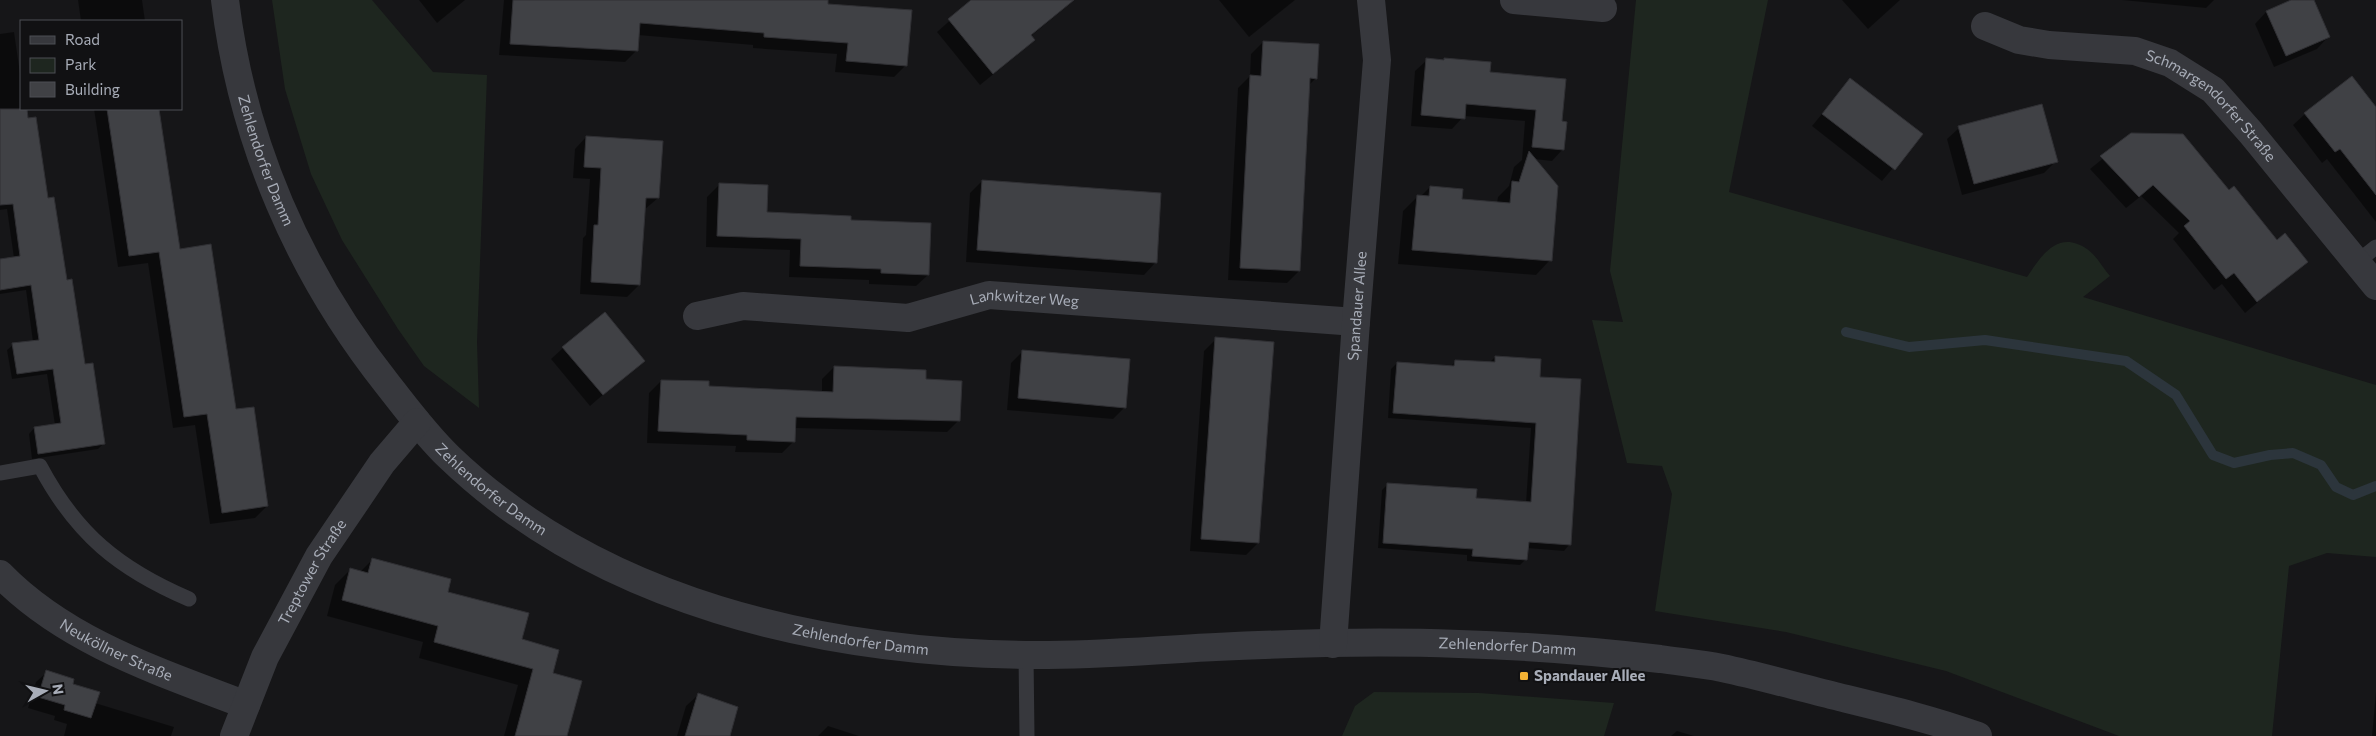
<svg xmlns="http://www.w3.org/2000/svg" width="2376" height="736" font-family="Commissioner,sans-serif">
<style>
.green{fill:#1e261f}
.shadow{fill:#0007}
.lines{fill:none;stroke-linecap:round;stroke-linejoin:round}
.stream{stroke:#2c353c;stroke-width:10}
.building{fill:#404145;stroke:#303034}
.lane{stroke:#37383d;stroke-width:15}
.street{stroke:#37383d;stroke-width:28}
.poi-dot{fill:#f2b134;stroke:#111113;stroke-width:2}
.labels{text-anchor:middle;stroke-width:4;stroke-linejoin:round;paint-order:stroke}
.street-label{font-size:15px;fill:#a8adb8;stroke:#111113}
.poi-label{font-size:15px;font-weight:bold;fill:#a8adb8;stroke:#111113;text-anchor:start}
</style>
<rect width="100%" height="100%" fill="#161618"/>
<path class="green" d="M 272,0 L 372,0 L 433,72 L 487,75 L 477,342 L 479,408 L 424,366 L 398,329 L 342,240 L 311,174 L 285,89 Z
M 1636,0 L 1768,0 L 1729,192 L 2027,277 C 2041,256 2058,229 2087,249 C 2096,255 2103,268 2110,276 L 2083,297 L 2376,385 L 2376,557 L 2327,553 L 2289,566 L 2272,736 L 2119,736 L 1946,671 L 1786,632 L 1655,611 L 1672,494 L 1662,466 L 1627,463 L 1592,320 L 1623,322 L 1610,271 Z
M 1374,692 L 1479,693 L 1614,703 L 1604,736 L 1342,736 L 1355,706 Z"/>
<path class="shadow" d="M 78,0 L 142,0 L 145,21 L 81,21 Z
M 419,0 L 465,0 L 437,23 Z
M 504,0 L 827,0 L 826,5 L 906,65 L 894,77 L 835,72 L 837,54 L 753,48 L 753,45 L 638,35 L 637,50 L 625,62 L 499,55 Z
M 973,0 L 1074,0 L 1031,36 L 1034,40 L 1022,51 L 980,85 L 937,32 Z
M 1219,0 L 1295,0 L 1249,37 Z
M 1842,0 L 1900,0 L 1868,29 Z
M 2122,0 L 2214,0 L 2206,8 Z
M 2294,0 L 2313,0 L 2328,37 L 2317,49 L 2274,67 L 2255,24 L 2266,12 Z
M 14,32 L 21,80 L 21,109 L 25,109 L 84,366 L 104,443 L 98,449 L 32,459 L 29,434 L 34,428 L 55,425 L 47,374 L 12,379 L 7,350 L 13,345 L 33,342 L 26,290 L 0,294 L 0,260 L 14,258 L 7,209 L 0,210 L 0,34 Z
M 1263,42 L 1316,78 L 1309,85 L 1299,271 L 1287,283 L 1228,280 L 1238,88 L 1250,76 L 1251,54 Z
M 1444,59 L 1489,73 L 1561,122 L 1563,149 L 1552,161 L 1534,159 L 1550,260 L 1536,275 L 1398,264 L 1403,211 L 1417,197 L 1420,197 L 1430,187 L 1461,200 L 1497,203 L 1498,197 L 1509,186 L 1514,167 L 1522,160 L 1525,121 L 1464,116 L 1452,129 L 1411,126 L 1415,71 L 1427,60 L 1442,61 Z
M 1850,80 L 1921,135 L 1882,181 L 1812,126 Z
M 94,109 L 158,109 L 178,250 L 267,506 L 255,518 L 210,524 L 195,425 L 173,428 L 148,263 L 118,267 Z
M 2376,109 L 2376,222 L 2327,159 L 2322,163 L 2293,125 L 2305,114 Z
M 1959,128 L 2056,161 L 2044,173 L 1962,195 L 1947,139 Z
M 2132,135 L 2229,192 L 2276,241 L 2306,262 L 2245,313 L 2222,284 L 2214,290 L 2173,239 L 2179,233 L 2141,196 L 2126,208 L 2090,169 Z
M 586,137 L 658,198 L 644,210 L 639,285 L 627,297 L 580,294 L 583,238 L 586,235 L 590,179 L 573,178 L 575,149 Z
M 982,181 L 1155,263 L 1144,275 L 966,262 L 970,193 Z
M 719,185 L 765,214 L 850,221 L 928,275 L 916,286 L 869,284 L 869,280 L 789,277 L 790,250 L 706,247 L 707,197 Z
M 1216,339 L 1258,543 L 1246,555 L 1190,551 L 1204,351 Z
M 563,348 L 643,360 L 590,406 L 551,359 Z
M 1023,351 L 1125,407 L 1113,419 L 1007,410 L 1011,363 Z
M 1495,357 L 1539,378 L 1569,545 L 1564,551 L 1527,548 L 1526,559 L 1520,565 L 1467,561 L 1467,555 L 1378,548 L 1382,490 L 1388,484 L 1474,499 L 1526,503 L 1531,428 L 1388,418 L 1391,369 L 1397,363 L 1450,367 L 1456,361 L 1489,363 Z
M 834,367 L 924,380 L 959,420 L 947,432 L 795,428 L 794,441 L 782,453 L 735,452 L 736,446 L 647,443 L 649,393 L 661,381 L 708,388 L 822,393 L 822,379 Z
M 373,559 L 446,592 L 520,640 L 551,674 L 566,736 L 504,736 L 518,685 L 419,658 L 423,642 L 327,616 L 335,585 L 351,569 L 360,572 Z
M 47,672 L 71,685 L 95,703 L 174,727 L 171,736 L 64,736 L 67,724 L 54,720 L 55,716 L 28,708 L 36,682 Z
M 2376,692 L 2376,736 L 2372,736 Z
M 698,695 L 728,736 L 677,736 L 686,706 Z
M 828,726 L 859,736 L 818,736 Z
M 1677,731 L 1694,736 L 1671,736 Z"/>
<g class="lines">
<path class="stream" d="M 1846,332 L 1909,347 L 1985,340 L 2126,361 L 2176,395 L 2213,455 L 2234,463 L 2270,455 L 2293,453 L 2321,465 L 2336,487 L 2353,495 L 2376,486"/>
</g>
<path class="building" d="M 513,0 L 828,0 L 828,4 L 912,10 L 907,66 L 846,61 L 848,43 L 764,37 L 764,33 L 640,23 L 638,51 L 510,44 Z
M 971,0 L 1074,0 L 1031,35 L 1035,40 L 993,74 L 948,19 Z
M 2291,0 L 2314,0 L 2330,37 L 2286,56 L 2266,11 Z
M 1263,41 L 1319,44 L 1317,79 L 1310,78 L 1300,271 L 1240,268 L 1250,75 L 1261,76 Z
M 1426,58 L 1444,60 L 1444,58 L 1491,62 L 1490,72 L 1566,79 L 1562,121 L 1567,122 L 1564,150 L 1532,147 L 1536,110 L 1466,104 L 1465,119 L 1421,115 Z
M 2352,76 L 2376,107 L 2376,195 L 2340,149 L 2335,152 L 2304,113 Z
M 1850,78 L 1923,134 L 1895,170 L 1822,114 Z
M 2042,104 L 2058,162 L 1974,184 L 1958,126 Z
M 0,109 L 27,109 L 28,118 L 36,117 L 48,198 L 54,197 L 67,280 L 72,279 L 85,364 L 93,363 L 105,444 L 38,454 L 34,427 L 61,423 L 53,369 L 17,374 L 12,343 L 39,340 L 31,285 L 0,290 L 0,259 L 20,256 L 13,204 L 0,205 Z
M 107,109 L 159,109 L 180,249 L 211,244 L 236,409 L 254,407 L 268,506 L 222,513 L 207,414 L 184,417 L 159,252 L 129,256 Z
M 2131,133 L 2183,134 L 2229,190 L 2234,186 L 2277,240 L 2285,233 L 2308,262 L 2257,302 L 2234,273 L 2226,279 L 2184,226 L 2190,221 L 2153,185 L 2139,197 L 2100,156 Z
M 586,136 L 663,141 L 659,198 L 646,198 L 640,285 L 591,282 L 594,225 L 598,225 L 601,168 L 584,167 Z
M 1529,151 L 1558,186 L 1552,261 L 1412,250 L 1417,195 L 1429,196 L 1430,186 L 1463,189 L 1462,199 L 1510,203 L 1512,181 L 1519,182 Z
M 982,180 L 1161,193 L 1157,263 L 977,250 Z
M 719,183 L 768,185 L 767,212 L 851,216 L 851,220 L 931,223 L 929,275 L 881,273 L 881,269 L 800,266 L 801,239 L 717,236 Z
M 605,312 L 645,361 L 603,395 L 562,347 Z
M 1215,337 L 1274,342 L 1259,543 L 1201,539 Z
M 1022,350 L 1130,359 L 1126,408 L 1018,398 Z
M 1495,356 L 1541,359 L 1540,377 L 1581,379 L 1571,545 L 1529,542 L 1527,560 L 1472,556 L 1473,549 L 1383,543 L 1387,483 L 1477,489 L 1476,498 L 1531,502 L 1536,423 L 1393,413 L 1397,362 L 1454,366 L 1455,360 L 1495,362 Z
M 834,366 L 926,370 L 926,379 L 962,381 L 960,421 L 796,417 L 795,442 L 747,440 L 747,435 L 658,431 L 661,380 L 709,381 L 709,386 L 833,392 Z
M 372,558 L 451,579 L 448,592 L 529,613 L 522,639 L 559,650 L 553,673 L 582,681 L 567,736 L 515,736 L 533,669 L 434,642 L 438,626 L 342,600 L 350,568 L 368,573 Z
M 46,670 L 74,679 L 73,684 L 100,692 L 91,718 L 64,710 L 65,705 L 38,697 Z
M 698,693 L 738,707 L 730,736 L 685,736 Z"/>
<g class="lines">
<path class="lane" d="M 2357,262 L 2376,247
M 0,473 L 40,466 C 76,534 119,569 189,599
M 1026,655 L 1027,736"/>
<g class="street">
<path id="s1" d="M 225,0 C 242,141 299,273 388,385 C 407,409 426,435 449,457 C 601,603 822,652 1026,655 C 1089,656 1153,650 1216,647 C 1297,643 1378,641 1459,644 C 1526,646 1593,651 1660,659 C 1680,662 1702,664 1722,668 C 1760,676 1798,687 1835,696 C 1884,708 1931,719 1978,736"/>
<path d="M 1514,0 L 1603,8"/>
<path id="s2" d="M 1985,26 L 2019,40 L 2049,45 L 2135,51 L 2170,63 L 2213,90 L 2251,133 L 2376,286"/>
<path id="s3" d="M 697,316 L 743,306 L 908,318 L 989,295 L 1356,322"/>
<path id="s4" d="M 0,574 C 66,642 160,672 246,705"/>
<path id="s5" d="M 1333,644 L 1356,322 L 1377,60 L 1371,0"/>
<path id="s6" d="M 234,736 L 265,657 L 319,556 L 382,463 L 417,422"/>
</g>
</g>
<rect class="poi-dot" x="1519" y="671" width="10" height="10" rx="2.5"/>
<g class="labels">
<g class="street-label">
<text dy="5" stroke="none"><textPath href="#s2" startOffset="249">Schmargendorfer Straße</textPath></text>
<text dy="5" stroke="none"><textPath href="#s1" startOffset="166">Zehlendorfer Damm</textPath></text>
<text dy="5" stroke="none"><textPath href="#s3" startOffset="332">Lankwitzer Weg</textPath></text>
<text dy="5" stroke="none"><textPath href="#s5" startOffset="339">Spandauer Allee</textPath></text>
<text dy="5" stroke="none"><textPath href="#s1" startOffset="571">Zehlendorfer Damm</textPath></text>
<text dy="5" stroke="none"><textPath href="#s6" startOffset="182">Treptower Straße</textPath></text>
<text dy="5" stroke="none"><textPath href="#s1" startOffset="976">Zehlendorfer Damm</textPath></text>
<text dy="5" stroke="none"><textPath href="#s1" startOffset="1624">Zehlendorfer Damm</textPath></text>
<text dy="5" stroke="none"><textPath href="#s4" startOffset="140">Neuköllner Straße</textPath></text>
</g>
<g class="poi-label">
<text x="1534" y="681">Spandauer Allee</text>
</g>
</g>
<rect x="20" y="20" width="162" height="90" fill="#111113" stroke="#4d4f55"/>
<rect x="30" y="36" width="25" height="8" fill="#37383d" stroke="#4d4f55"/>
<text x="65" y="45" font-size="15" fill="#a8adb8">Road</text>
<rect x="30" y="58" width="25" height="15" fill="#1e261f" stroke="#4d4f55"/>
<text x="65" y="70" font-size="15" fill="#a8adb8">Park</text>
<rect x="30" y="82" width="25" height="15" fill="#404145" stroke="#4d4f55"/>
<text x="65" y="95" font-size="15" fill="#a8adb8">Building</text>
<g transform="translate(45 691) rotate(82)" stroke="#111113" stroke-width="4" paint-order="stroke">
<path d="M0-4L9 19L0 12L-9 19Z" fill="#a8adb8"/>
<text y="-8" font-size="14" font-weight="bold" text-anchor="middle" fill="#a8adb8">N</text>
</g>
</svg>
